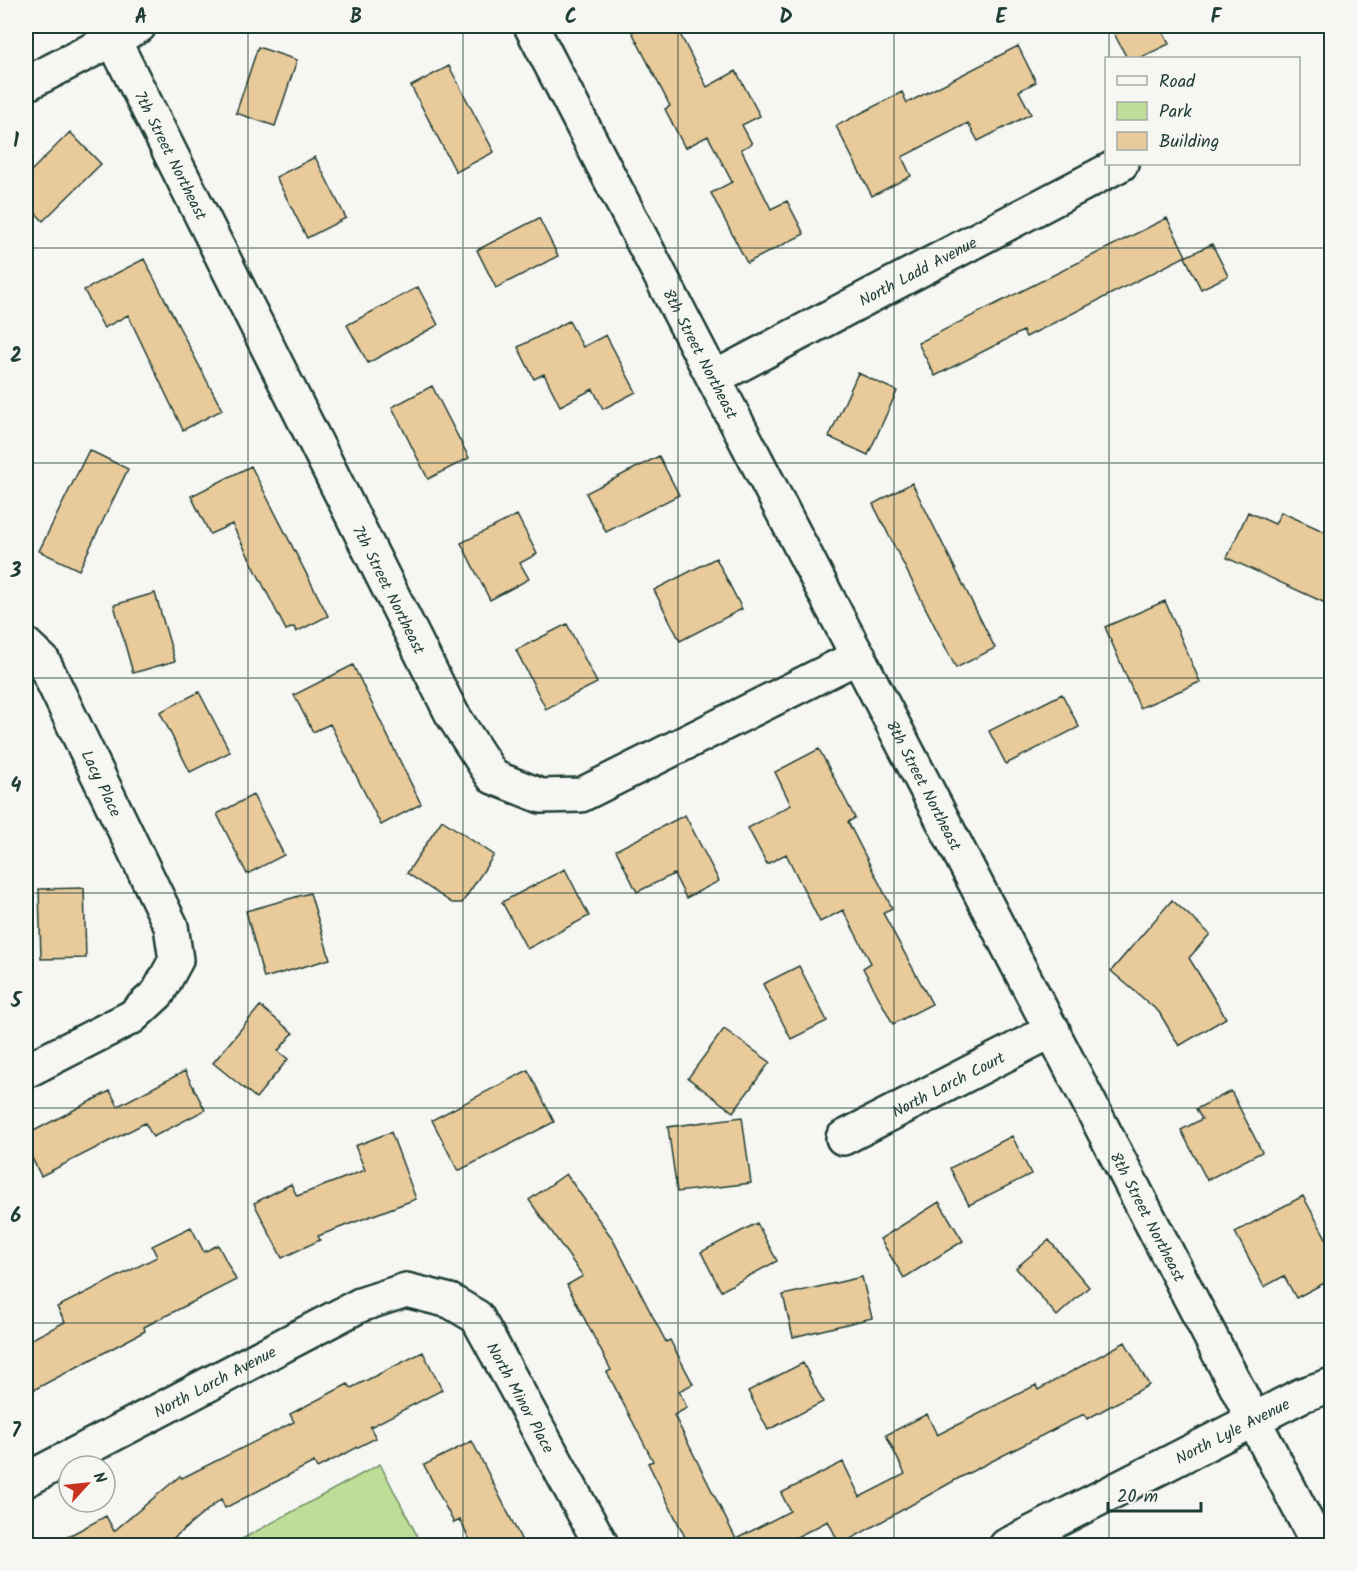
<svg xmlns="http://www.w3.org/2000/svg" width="1357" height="1571" font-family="Kalam,sans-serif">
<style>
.green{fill:#bede97;stroke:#6e8e66;stroke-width:1.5}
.building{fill:#e8ca9b;stroke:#1f3d34;stroke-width:1.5}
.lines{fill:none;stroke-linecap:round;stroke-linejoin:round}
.minor-casing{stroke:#1f3d34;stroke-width:38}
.tertiary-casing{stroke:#1f3d34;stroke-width:38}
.secondary-casing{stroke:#1f3d34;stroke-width:38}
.minor{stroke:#f6f6f2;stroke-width:33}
.tertiary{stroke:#f6f6f2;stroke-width:33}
.secondary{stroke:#f6f6f2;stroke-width:33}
.grid{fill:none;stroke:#1f3d34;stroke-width:1.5;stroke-opacity:0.55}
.labels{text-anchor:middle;stroke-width:4.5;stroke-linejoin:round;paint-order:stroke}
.street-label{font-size:16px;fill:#1f3d34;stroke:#f6f6f2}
.neatline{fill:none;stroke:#1f3d34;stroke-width:2}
.grid-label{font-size:20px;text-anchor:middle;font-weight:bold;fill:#1f3d34}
</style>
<rect width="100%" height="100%" fill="#f6f6f2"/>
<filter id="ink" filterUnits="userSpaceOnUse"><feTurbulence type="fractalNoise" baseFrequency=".0167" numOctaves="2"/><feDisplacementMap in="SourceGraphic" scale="12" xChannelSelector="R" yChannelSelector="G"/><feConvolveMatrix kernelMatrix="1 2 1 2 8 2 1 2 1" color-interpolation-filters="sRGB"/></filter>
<g filter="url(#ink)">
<path class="green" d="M 380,1464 L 422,1545 L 231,1545 Z"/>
<path class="building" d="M 629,26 L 676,26 L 707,87 L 736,71 L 760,116 L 742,125 L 752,144 L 741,149 L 771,209 L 787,201 L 804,234 L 747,263 L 711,193 L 732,182 L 708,136 L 685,148 L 665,109 L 670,106 Z
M 1110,26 L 1160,26 L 1169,44 L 1140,58 L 1127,58 Z
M 1018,46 L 1036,82 L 1019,91 L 1031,114 L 978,141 L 968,123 L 902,157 L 911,176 L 872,196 L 836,126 L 902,92 L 907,103 Z
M 258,47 L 297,60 L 275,126 L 236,113 Z
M 449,66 L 494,152 L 456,172 L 411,86 Z
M 70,132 L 101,164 L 43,221 L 26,203 L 26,176 Z
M 315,157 L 346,218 L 307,238 L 276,177 Z
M 539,218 L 558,256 L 496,288 L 477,250 Z
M 1167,218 L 1186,256 L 1026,337 L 1023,331 L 935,376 L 918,343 Z
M 1212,244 L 1228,276 L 1201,289 L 1185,257 Z
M 144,259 L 222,410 L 183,430 L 128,315 L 104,328 L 84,290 Z
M 418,287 L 438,325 L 368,363 L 347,325 Z
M 569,321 L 583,347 L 606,335 L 636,392 L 603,409 L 593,389 L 560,406 L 544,374 L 534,379 L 518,347 Z
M 858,373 L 897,391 L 868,455 L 829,437 Z
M 432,386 L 469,458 L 428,479 L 392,407 Z
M 89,450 L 128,469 L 79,570 L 39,551 Z
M 659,456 L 679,495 L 606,532 L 586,493 Z
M 251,466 L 328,616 L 296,632 L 294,627 L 286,630 L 232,524 L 210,534 L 191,496 Z
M 912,483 L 995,648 L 956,668 L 873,504 Z
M 1248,512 L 1275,524 L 1281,512 L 1332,535 L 1332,606 L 1227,558 Z
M 517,515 L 537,554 L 520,563 L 529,579 L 490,600 L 461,543 Z
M 716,558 L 742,609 L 680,641 L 654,590 Z
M 155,593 L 175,661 L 133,673 L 114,605 Z
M 1165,601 L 1200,682 L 1140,708 L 1105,627 Z
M 567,624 L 597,683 L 546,709 L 516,650 Z
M 353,665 L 421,804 L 381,825 L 330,724 L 313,732 L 294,695 Z
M 199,692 L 230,752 L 190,772 L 160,712 Z
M 1062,694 L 1079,727 L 1006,764 L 989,731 Z
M 819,749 L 855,818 L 848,822 L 892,908 L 883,913 L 932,1004 L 893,1024 L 863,968 L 871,963 L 843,910 L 820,922 L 786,854 L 767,864 L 748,828 L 791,805 L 775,772 Z
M 253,795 L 284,855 L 247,874 L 217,814 Z
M 685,815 L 719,881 L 686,898 L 674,874 L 637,892 L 616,850 Z
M 442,820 L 494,855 L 462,903 L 452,903 L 407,873 Z
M 565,869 L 589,916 L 527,949 L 502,902 Z
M 84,888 L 86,958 L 41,959 L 39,889 Z
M 310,893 L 330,959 L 264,978 L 246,911 Z
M 1172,900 L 1210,934 L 1189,958 L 1226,1018 L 1179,1046 L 1159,1012 L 1111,971 Z
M 799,966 L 827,1021 L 791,1039 L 763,984 Z
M 260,1006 L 293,1033 L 278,1051 L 288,1059 L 256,1098 L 213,1063 Z
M 724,1029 L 770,1062 L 733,1112 L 688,1078 Z
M 528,1070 L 554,1122 L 458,1171 L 432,1120 Z
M 185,1071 L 205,1110 L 153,1137 L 145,1123 L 41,1176 L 26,1146 L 26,1135 L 110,1091 L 118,1106 Z
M 1231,1091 L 1262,1152 L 1207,1180 L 1181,1130 L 1202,1119 L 1196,1109 Z
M 742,1117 L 751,1183 L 677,1192 L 668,1127 Z
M 391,1132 L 416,1199 L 318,1236 L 320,1240 L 282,1258 L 254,1203 L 291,1184 L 297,1196 L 365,1170 L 355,1146 Z
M 1012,1136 L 1031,1174 L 969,1205 L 950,1168 Z
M 566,1174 L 612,1238 L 666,1342 L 670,1340 L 693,1384 L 679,1391 L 687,1408 L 674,1415 L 736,1539 L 790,1511 L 781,1493 L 843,1462 L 860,1497 L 905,1474 L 886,1435 L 927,1414 L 937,1435 L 1036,1385 L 1038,1390 L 1125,1342 L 1149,1385 L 1087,1419 L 1084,1414 L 959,1478 L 840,1545 L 828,1521 L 781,1545 L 689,1545 L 648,1463 L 653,1461 L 607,1372 L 611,1370 L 567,1285 L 583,1276 L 529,1200 Z
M 1303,1196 L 1332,1249 L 1332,1279 L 1296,1298 L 1284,1276 L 1264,1287 L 1235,1232 Z
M 939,1202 L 963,1241 L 904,1278 L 880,1239 Z
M 757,1223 L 777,1261 L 721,1291 L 701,1252 Z
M 191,1227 L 204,1252 L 218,1245 L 236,1280 L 144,1327 L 145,1331 L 26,1394 L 26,1342 L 65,1322 L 57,1307 L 157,1257 L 152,1246 Z
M 1049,1240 L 1089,1287 L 1057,1316 L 1016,1268 Z
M 862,1277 L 872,1318 L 793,1337 L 783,1295 Z
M 423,1352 L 442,1390 L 370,1427 L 376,1438 L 317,1468 L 314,1462 L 225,1508 L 221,1499 L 165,1545 L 52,1545 L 106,1516 L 114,1531 L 180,1476 L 182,1478 L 294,1422 L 290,1414 L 348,1384 L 351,1388 Z
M 803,1363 L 823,1402 L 768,1430 L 748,1391 Z
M 472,1441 L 524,1545 L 472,1545 L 460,1520 L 454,1523 L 424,1465 Z"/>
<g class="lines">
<defs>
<g id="minor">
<path id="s1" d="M 113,39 L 452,714 L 493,777 L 541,796 L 581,795 L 859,656"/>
<path id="s2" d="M 714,378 L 1121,164"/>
<path id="s3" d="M 26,645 L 43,661 L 171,926 L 176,960 L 158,993 L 132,1017 L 26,1071"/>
<path id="s4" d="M 843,1138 L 1053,1030"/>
<path id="s5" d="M 26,1480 L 360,1305 L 406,1290 L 450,1301 L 477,1317 L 602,1546"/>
</g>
<g id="tertiary">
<path id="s6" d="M 531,26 L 1319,1546"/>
<path id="s7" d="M 1006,1546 L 1302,1395 L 1332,1385"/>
</g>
<path id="secondary" d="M 26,84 L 139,26"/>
</defs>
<use href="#minor" class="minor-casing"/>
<use href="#tertiary" class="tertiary-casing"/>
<use href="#secondary" class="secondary-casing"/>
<use href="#minor" class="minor"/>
<use href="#tertiary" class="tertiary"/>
<use href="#secondary" class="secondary"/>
</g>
</g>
<path class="grid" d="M 248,26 L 248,1546M 463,26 L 463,1546M 678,26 L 678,1546M 894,26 L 894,1546M 1109,26 L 1109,58M 1109,164 L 1109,1546M 26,248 L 1332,248M 26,463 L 1332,463M 26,678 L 1332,678M 26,893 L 1332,893M 26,1108 L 1332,1108M 26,1323 L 1332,1323"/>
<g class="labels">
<g class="street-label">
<text dy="6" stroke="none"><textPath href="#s1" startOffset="130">7th Street Northeast</textPath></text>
<text dy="6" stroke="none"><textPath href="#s2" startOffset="230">North Ladd Avenue</textPath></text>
<text dy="6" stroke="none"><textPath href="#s6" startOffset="369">8th Street Northeast</textPath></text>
<text dy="6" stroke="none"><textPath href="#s1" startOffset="616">7th Street Northeast</textPath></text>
<text dy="6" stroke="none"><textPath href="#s3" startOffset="159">Lacy Place</textPath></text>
<text dy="6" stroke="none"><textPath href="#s6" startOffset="855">8th Street Northeast</textPath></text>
<text dy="6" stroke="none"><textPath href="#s4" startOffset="118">North Larch Court</textPath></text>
<text dy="6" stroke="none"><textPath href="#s6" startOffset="1341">8th Street Northeast</textPath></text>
<text dy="6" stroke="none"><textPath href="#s5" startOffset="213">North Larch Avenue</textPath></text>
<text dy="6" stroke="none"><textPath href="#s5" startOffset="594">North Minor Place</textPath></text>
<text dy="6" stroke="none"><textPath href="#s7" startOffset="254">North Lyle Avenue</textPath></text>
</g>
</g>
<rect width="1357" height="1571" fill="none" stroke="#f6f6f2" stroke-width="66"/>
<rect x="1105" y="57" width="195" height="108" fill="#f6f6f2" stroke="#a0aca6" stroke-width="1.5"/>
<rect x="1117" y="76" width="30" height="9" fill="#f6f6f2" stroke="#a0aca6" stroke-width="1.5"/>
<text x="1159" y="87" font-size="18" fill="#1f3d34">Road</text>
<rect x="1117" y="102" width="30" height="18" fill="#bede97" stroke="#a0aca6" stroke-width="1.5"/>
<text x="1159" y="117" font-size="18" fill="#1f3d34">Park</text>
<rect x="1117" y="132" width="30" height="18" fill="#e8ca9b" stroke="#a0aca6" stroke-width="1.5"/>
<text x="1159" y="147" font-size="18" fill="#1f3d34">Building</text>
<g transform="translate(87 1484) rotate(63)"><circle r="28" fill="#f6f6f2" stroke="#a0aca6" stroke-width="1.5"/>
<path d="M0-4.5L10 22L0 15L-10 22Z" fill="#c8321e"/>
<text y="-9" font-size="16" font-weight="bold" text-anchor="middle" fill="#1f3d34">N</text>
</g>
<path d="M1108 1502v9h93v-9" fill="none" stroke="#1f3d34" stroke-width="3"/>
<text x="1117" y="1502" font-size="18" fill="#1f3d34" stroke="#f6f6f2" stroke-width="4.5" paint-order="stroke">20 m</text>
<rect x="33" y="33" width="1291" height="1505" class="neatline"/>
<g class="grid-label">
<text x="141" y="23">A</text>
<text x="356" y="23">B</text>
<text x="571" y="23">C</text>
<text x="786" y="23">D</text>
<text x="1001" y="23">E</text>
<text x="1216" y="23">F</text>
<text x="16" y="147">1</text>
<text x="16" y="362">2</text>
<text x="16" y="577">3</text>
<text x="16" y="792">4</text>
<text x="16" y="1007">5</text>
<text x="16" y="1222">6</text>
<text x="16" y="1437">7</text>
</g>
</svg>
